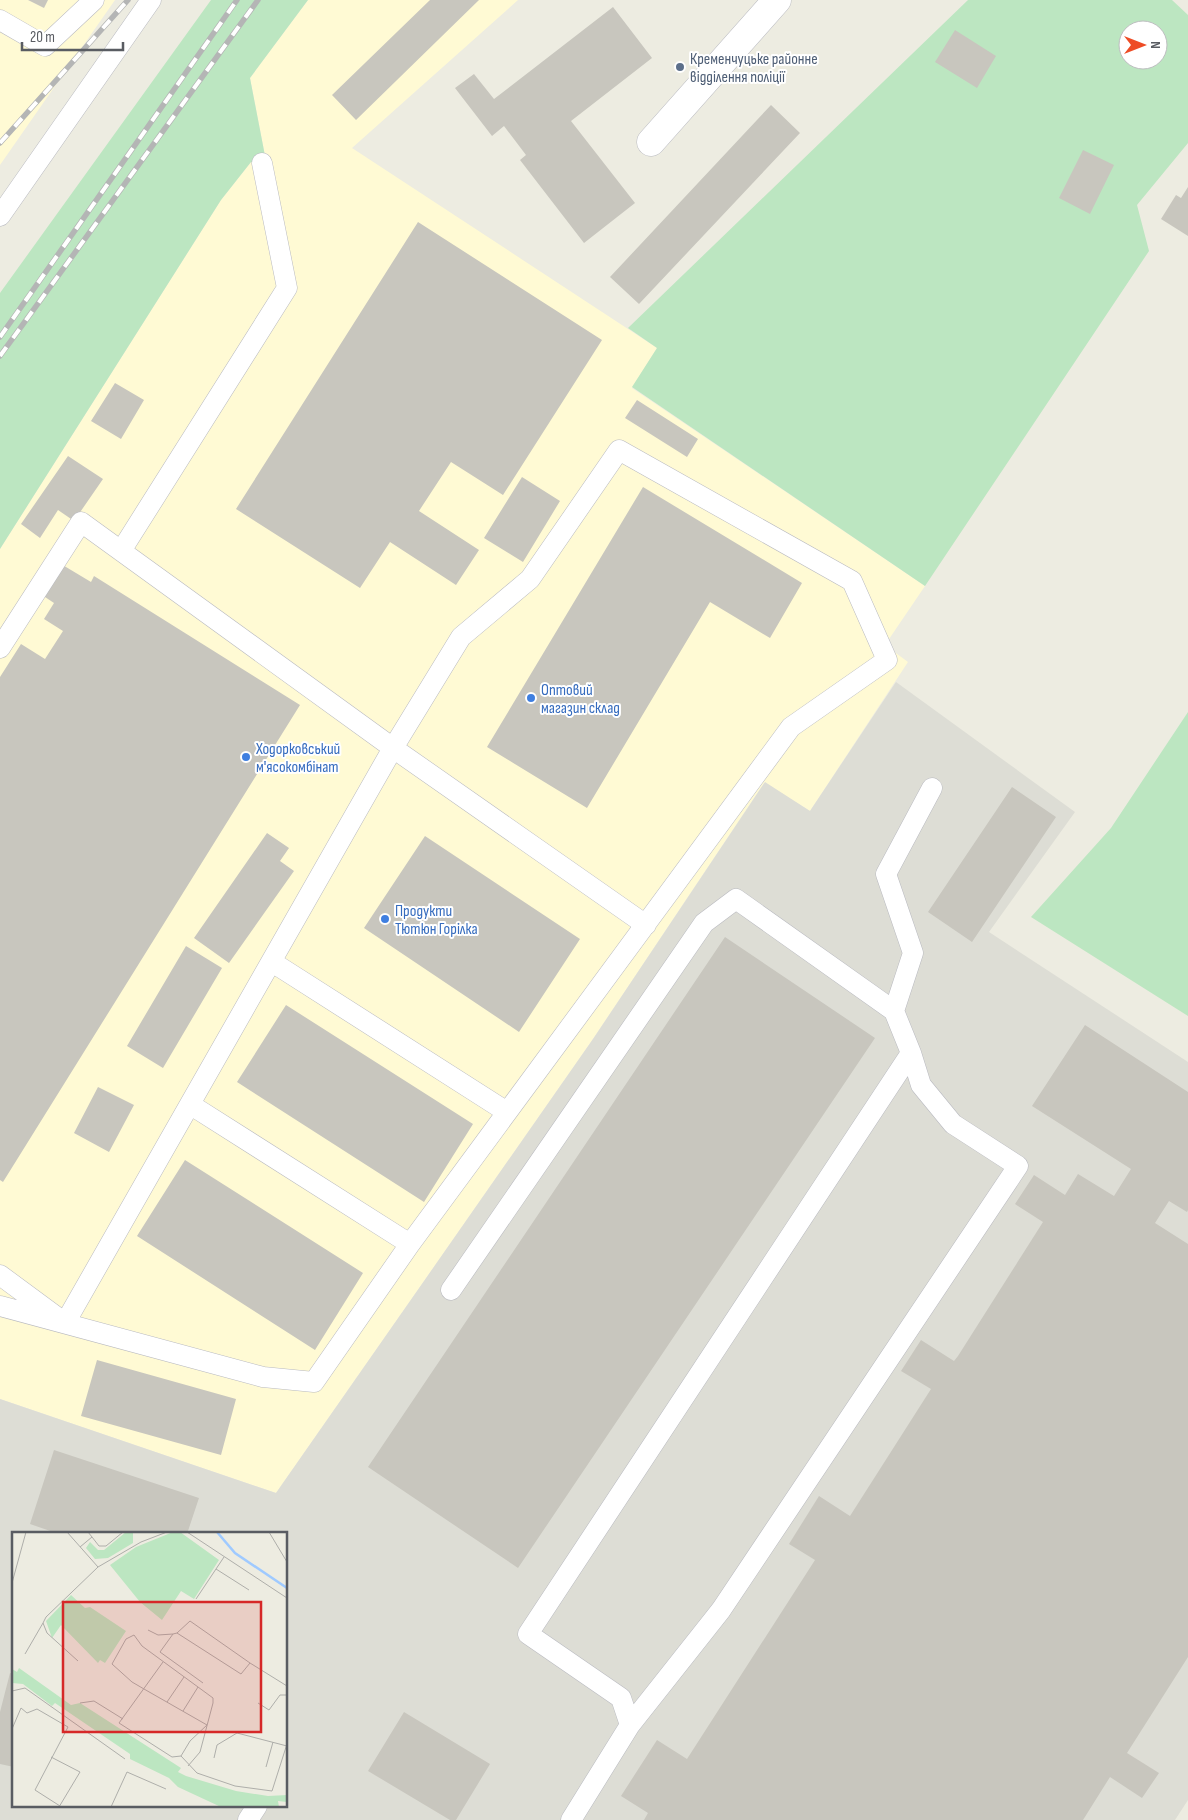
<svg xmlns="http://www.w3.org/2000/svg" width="1188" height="1820" font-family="'Sofia Sans Condensed',sans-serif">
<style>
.commercial{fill:#fffad4}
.industrial{fill:#ddddd5;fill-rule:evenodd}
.green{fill:#bce6c1;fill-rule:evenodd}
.building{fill:#c8c6be}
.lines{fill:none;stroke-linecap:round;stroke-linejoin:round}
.lane-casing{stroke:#b9bac0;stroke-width:21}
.street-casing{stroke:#b9bac0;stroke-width:29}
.lane{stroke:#fff;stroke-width:20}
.street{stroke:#fff;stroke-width:28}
.rail-casing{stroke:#b4b5b5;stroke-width:5.5}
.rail{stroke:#fff;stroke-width:4;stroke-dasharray:11;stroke-linecap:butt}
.service-dot{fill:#5c6f8a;stroke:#fff;stroke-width:2}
.shop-dot{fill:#3f7fe0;stroke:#fff;stroke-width:2}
.labels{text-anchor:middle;stroke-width:4;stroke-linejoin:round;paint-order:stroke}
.service-label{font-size:16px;fill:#4e5e75;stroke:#fff;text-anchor:start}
.shop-label{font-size:16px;fill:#366cbe;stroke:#fff;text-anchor:start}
.inset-river{fill:none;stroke:#9fcaff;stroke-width:2.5}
.inset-road{fill:none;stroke:#aeaeaa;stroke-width:1}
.view{fill:#d62828;fill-opacity:0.15;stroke:#d62828;stroke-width:2.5}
.inset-edge{fill:none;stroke:#595c62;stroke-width:2.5}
</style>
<rect width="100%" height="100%" fill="#edece1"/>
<path class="commercial" d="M 0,0 L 115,0 L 0,165 Z
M 308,0 L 518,0 L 352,148 L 657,348 L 632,388 L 925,586 L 885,645 L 908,662 L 810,811 L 764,783 L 593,1039 L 276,1493 L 0,1399 L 0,549 L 221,200 L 251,162 L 262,163 L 266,161 L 250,78 Z"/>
<path class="industrial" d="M 896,682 L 1075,812 L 989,932 L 1188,1062 L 1188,1800 L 1175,1820 L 0,1820 L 0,1399 L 276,1493 L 593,1039 L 765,782 L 810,811 ZM 14,1534 L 286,1534 L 286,1806 L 14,1806 Z"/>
<path class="green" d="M 211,0 L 308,0 L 250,78 L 266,161 L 262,163 L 251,162 L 221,200 L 0,549 L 0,293 Z
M 968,0 L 1172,0 L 1188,15 L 1188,143 L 1137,205 L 1149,251 L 925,586 L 632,387 L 657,348 L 628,328 ZM 1128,30 L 1158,30 L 1158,60 L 1128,60 Z
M 1188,712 L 1188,1016 L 1031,917 L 1111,828 Z"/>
<path class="building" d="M 28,0 L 48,0 L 44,8 Z
M 430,0 L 479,0 L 356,120 L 332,95 Z
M 613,7 L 652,58 L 571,121 L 635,203 L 584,243 L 520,160 L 526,155 L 504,126 L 492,136 L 455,88 L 474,74 L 494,99 Z
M 955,30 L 996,56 L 977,88 L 935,62 Z
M 771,105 L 800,133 L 639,304 L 610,277 Z
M 1083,150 L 1114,165 L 1090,214 L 1059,198 Z
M 1188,187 L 1188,236 L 1161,219 L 1176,195 L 1181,198 Z
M 418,222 L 602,340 L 503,495 L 451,462 L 419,511 L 479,550 L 456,585 L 390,542 L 360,588 L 236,509 Z
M 115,383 L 144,400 L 121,439 L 91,421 Z
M 637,400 L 698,439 L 687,457 L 625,418 Z
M 68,456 L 103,479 L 74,521 L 58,510 L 40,538 L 21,524 Z
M 522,477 L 560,501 L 523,562 L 484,538 Z
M 643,487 L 802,583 L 770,638 L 710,602 L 587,808 L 487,747 Z
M 61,564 L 91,582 L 94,576 L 300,705 L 3,1182 L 0,1180 L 0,677 L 21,644 L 45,659 L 63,631 L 44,619 L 54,603 L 42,595 Z
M 1012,787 L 1056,817 L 972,942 L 928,912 Z
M 267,833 L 289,848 L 280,861 L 294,871 L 229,963 L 194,938 Z
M 425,836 L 580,939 L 519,1032 L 364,928 Z
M 725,937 L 875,1038 L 518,1568 L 368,1467 Z
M 186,946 L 222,968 L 163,1068 L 127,1046 Z
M 286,1005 L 473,1124 L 424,1202 L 237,1082 Z
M 1085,1025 L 1188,1092 L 1188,1210 L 1187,1212 L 1169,1201 L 1155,1223 L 1188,1244 L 1188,1657 L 1127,1753 L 1159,1773 L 1142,1798 L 1110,1777 L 1083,1820 L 644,1820 L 648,1813 L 621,1796 L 657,1740 L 687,1759 L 815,1560 L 789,1544 L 819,1496 L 850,1516 L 931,1389 L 901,1371 L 921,1340 L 954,1361 L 958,1356 L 1043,1222 L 1015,1204 L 1034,1175 L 1065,1195 L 1078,1174 L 1114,1196 L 1131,1169 L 1032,1106 Z
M 98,1087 L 134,1105 L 109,1152 L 74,1133 Z
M 185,1160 L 363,1273 L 315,1350 L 137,1236 Z
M 97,1360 L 236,1399 L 221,1455 L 81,1416 Z
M 54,1450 L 199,1498 L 187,1534 L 59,1534 L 30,1524 Z
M 10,1673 L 14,1674 L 14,1767 L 0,1764 L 0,1712 Z
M 404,1712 L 490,1764 L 456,1820 L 450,1820 L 368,1771 Z"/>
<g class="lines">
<defs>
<path id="lane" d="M 0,20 L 45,46 L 94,0
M 0,216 L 151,0
M 121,551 L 287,288 L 262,163
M 0,648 L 81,522 L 393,748 L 646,925
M 272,962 L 507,1112
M 894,1011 L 913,953 L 886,874 L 932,788
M 0,1275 L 65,1323 L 393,748 L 461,637 L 530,579 L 619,450 L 852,581 L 887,660 L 791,727 L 410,1244 L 191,1105
M 451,1290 L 704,923 L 736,899 L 894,1011 L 911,1053 L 528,1634 L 621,1698 L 630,1725 L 571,1820
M 0,1306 L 263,1377 L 314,1382 L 410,1244
M 630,1725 L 721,1610 L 1018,1166 L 953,1124 L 921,1085 L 911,1053
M 248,1820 L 257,1806"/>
<path id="street" d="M 651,142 L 777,0"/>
</defs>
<use href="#lane" class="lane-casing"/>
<use href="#street" class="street-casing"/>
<use href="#lane" class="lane"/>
<use href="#street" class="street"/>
<defs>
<path id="rail" d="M 0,143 L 128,0
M 0,337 L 237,0
M 0,356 L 258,0"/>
</defs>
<use href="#rail" class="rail-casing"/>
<use href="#rail" class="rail"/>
</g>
<circle class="service-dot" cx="680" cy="67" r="5"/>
<g class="shop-dot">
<circle cx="531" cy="698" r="5"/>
<circle cx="246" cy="757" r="5"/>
<circle cx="385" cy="919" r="5"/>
</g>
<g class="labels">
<g class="service-label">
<text x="690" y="64">Кременчуцьке районне<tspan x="690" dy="18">відділення поліції</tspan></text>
</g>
<g class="shop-label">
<text x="541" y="695">Оптовий<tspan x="541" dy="18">магазин склад</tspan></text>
<text x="256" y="754">Ходорковський<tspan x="256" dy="18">м'ясокомбінат</tspan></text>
<text x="395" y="916">Продукти<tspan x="395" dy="18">Тютюн Горілка</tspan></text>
</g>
</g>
<g transform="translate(12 1532)">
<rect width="275" height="275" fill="#edece1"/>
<path d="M 114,0 L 121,0 L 121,11 L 96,26 L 83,27 L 74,16 L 78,10 L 86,18 L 92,18 ZM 161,0 L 168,0 L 207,28 L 182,67 L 169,59 L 150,88 L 128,70 L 98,33 L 124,15 ZM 59,63 L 73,76 L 78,75 L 114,99 L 93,131 L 88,128 L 86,131 L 49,93 L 40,106 L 34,89 ZM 7,136 L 59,173 L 68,171 L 169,236 L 166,240 L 174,244 L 224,259 L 256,264 L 275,263 L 275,270 L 266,269 L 267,275 L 209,275 L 166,255 L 157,246 L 118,227 L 118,222 L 43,171 L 40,174 L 11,152 L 0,151 L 0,137 L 5,140 Z" fill="#bce6c1"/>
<path class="inset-river" d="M 205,0 L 223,21 L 275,56"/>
<path class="inset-road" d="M 55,0 L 86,35M 175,0 L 275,66M 257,0 L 275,30M 80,5 L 87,14 L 94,14 L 111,0M 68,15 L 80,5 L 76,0M 212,25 L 204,37 L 237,58M 0,51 L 14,0M 184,67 L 204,37M 136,98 L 146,103 L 161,102M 165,101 L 178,89 L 238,131M 13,122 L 31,91M 66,129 L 35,101 L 31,91 L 34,85 L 86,35 L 129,10 L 155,0M 151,130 L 107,191 L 160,225 L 169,224M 191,151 L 148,120 L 161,102 L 165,101 L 229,142 L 238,131 L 275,154M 0,159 L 13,156 L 113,227M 155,170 L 172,145M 68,171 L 82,169 L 111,187M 246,171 L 257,178 L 268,163 L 275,163M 171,179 L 186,155 L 130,114 L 122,103 L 114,107 L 100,132 L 120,150 L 132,157 L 195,193 L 178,209 L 169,224 L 185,241 L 223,254 L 260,259 L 275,212M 0,197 L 9,176 L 15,181 L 25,177 L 56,195 L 23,258 L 48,274M 39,225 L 68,240 L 47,275M 202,226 L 205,213 L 225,201 L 275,214M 176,234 L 188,220 L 201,171 L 201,166 L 186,155M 254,235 L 261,210M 99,275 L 115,240 L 154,257"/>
<path class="view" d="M 51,70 L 249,70 L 249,200 L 51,200 Z"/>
<rect width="275" height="275" class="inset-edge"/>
</g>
<g transform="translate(1143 45) rotate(90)"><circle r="24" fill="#ffffff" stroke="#bdbec0"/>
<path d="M0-4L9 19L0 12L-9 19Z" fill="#ee4c25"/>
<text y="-8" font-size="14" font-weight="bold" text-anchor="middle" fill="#595c62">N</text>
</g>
<path d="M22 42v8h101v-8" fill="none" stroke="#595c62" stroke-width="2.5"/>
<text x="30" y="42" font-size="15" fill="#595c62" stroke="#ffffff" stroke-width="4" paint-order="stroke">20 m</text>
</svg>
